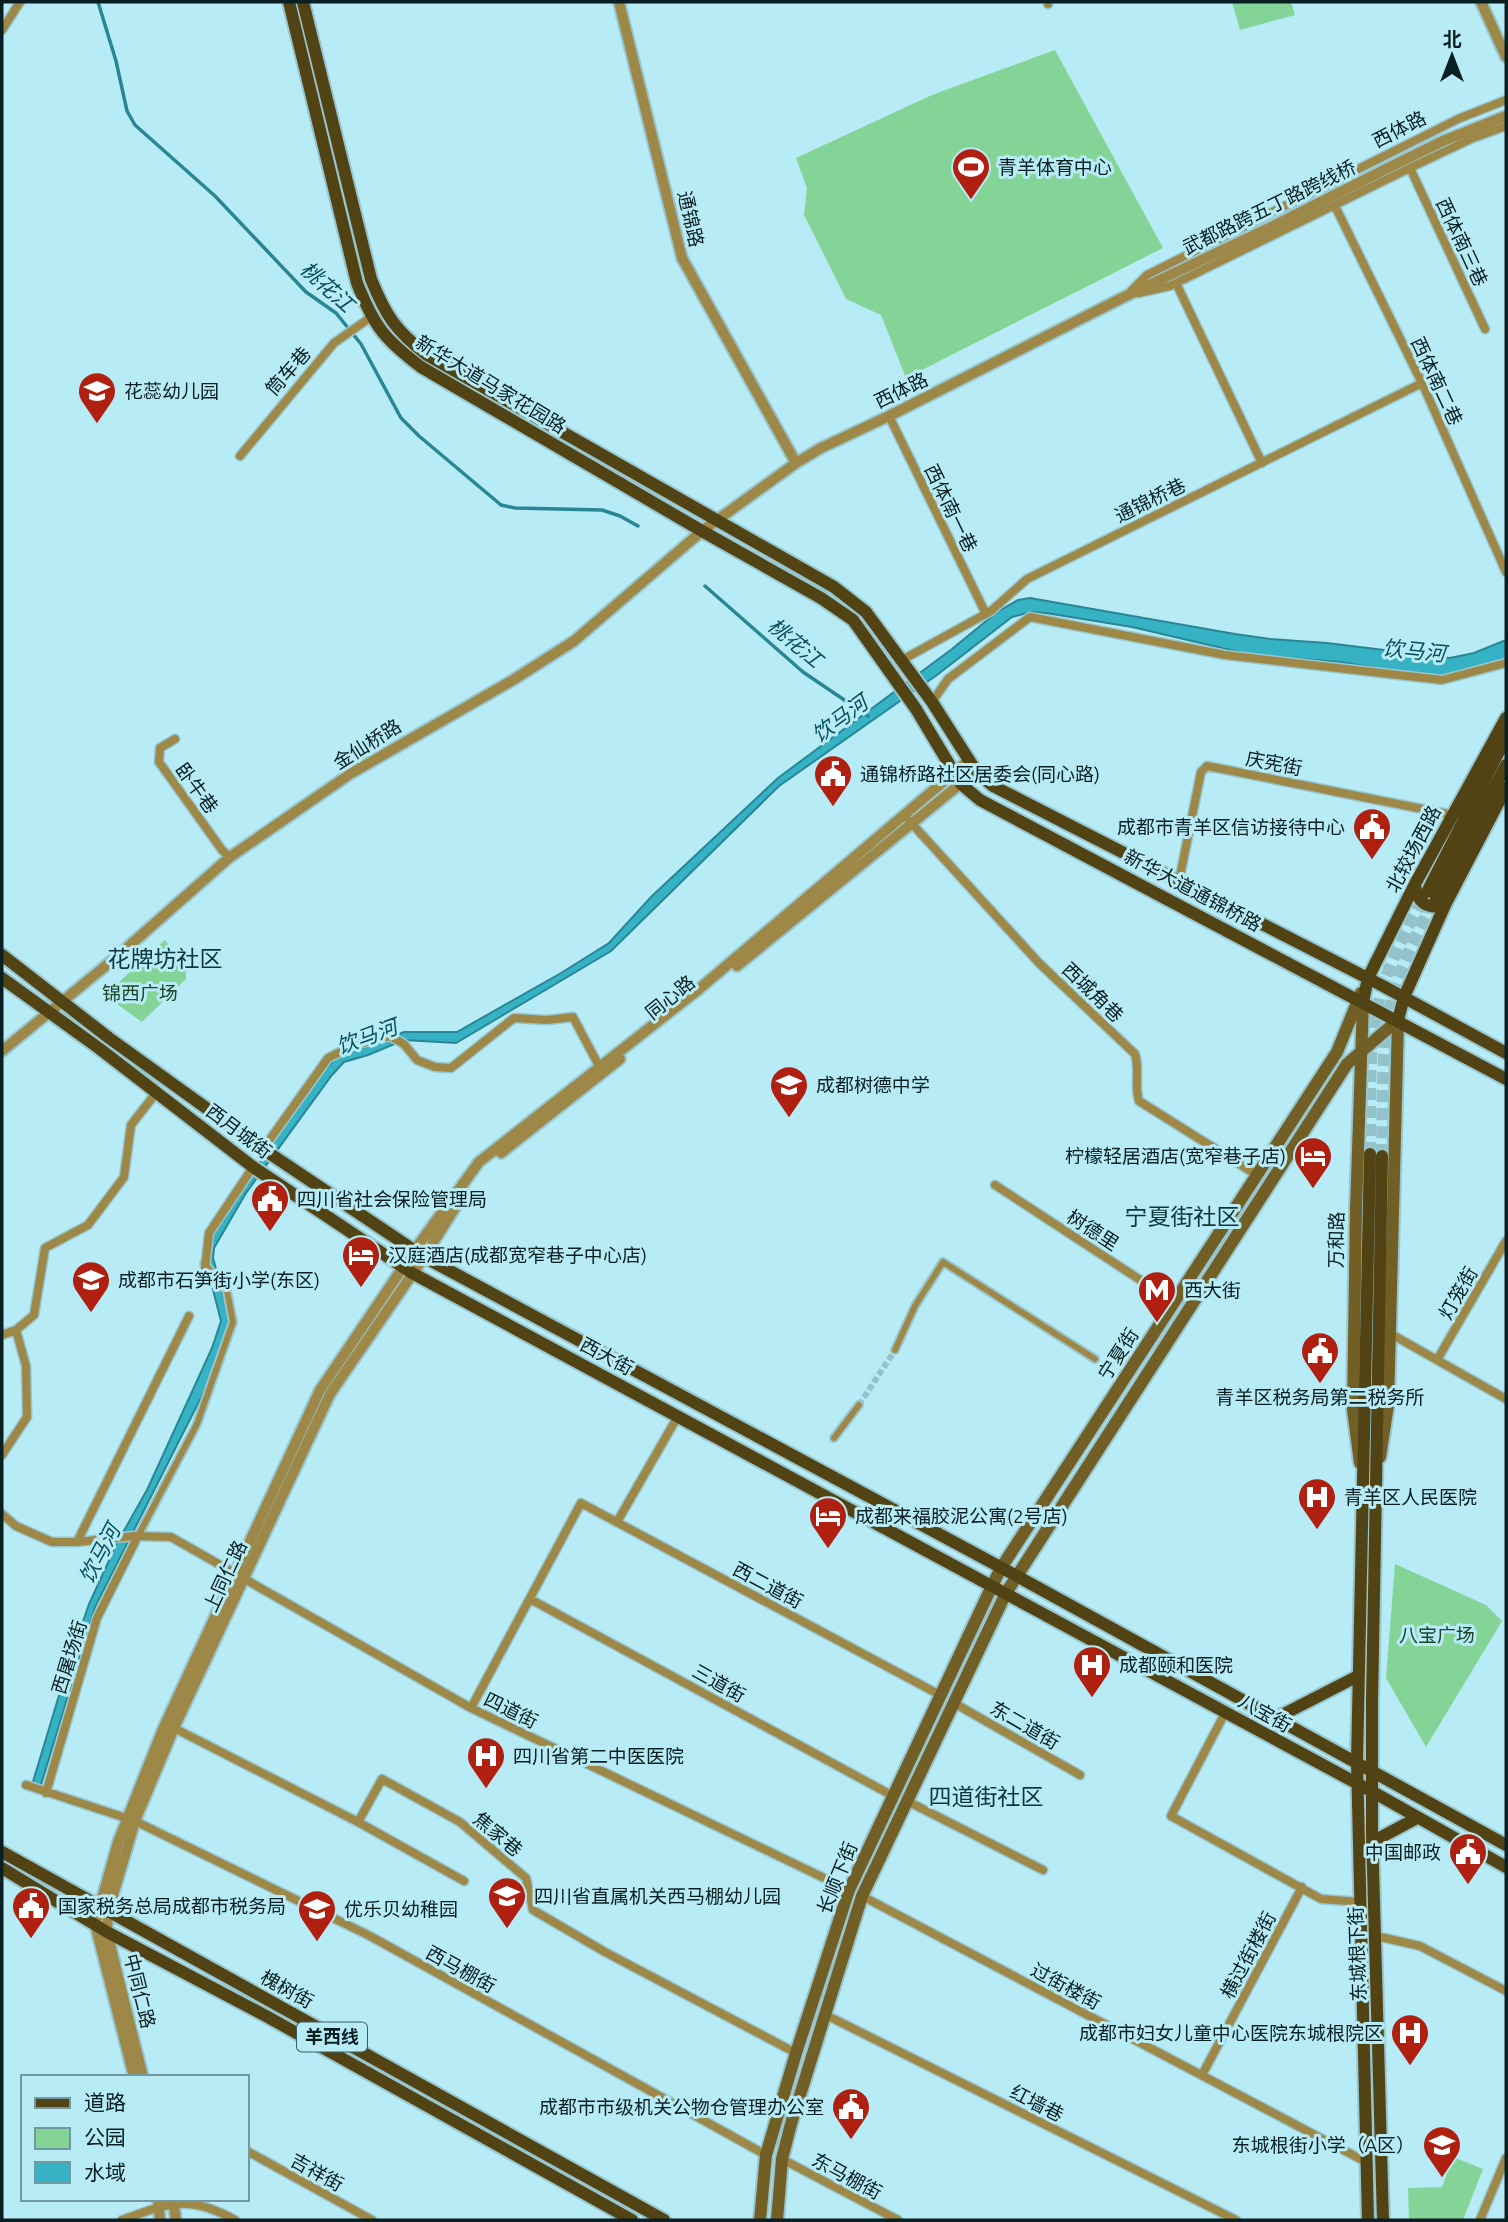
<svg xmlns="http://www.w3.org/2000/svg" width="1508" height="2222" font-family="Ubuntu,'Noto Sans SC',sans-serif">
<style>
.green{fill:#84d497}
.water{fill:#36b2c5;stroke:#298694;stroke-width:2}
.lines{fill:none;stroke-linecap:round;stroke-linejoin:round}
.stream{stroke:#298694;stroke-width:3.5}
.pedestrian-tunnel{stroke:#94c2cb;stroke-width:6;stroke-dasharray:6 3;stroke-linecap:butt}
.primary-tunnel{stroke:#94c2cb;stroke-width:12;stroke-dasharray:12 6;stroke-linecap:butt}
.pedestrian-casing{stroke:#98c6cf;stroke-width:10}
.minor-casing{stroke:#98c6cf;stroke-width:11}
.tertiary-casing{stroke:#98c6cf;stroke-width:14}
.secondary-casing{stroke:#98c6cf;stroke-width:16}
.primary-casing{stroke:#98c6cf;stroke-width:16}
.pedestrian{stroke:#9e8848;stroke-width:6}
.minor{stroke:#9e8848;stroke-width:8}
.tertiary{stroke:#9e8848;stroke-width:10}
.secondary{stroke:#725f26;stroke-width:12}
.primary{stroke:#524315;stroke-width:12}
.labels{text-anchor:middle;stroke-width:6;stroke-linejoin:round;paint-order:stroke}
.shield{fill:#b7ebf5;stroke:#3e5c61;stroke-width:2}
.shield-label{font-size:18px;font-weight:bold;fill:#0a1f22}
.street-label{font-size:19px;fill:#0a1f22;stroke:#b7ebf5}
.poi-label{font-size:19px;fill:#0a1f22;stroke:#b7ebf5;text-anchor:start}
.park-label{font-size:19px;fill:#1e4528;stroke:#b7ebf5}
.water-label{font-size:21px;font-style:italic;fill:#054f59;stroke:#b7ebf5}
.quarter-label{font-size:23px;fill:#0e353b;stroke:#b7ebf5}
</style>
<rect width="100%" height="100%" fill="#b7ebf5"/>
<path class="green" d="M 1232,2 L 1291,2 L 1295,15 L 1240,30 Z
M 1055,50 L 1163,248 L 906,378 L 881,315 L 846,299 L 804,215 L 807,188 L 796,158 L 932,95 Z
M 165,940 L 186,969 L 186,979 L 142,1022 L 117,1004 L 117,984 Z
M 1395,1564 L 1486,1605 L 1502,1621 L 1426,1747 L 1386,1678 Z
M 1453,2157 L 1483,2169 L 1463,2220 L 1409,2220 L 1408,2188 L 1442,2187 Z"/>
<path class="water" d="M 1030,598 L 1235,634 L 1270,639 L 1327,643 L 1450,658 L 1474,653 L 1506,640 L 1506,660 L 1438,678 L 1340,662 L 1252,655 L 1132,627 L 1046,613 L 1031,612 L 1012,617 L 937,675 L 779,786 L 611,951 L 456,1043 L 404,1040 L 368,1055 L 344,1062 L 332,1075 L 246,1193 L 214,1248 L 213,1258 L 231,1324 L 215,1370 L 95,1607 L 40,1788 L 32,1785 L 70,1659 L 89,1604 L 117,1543 L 147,1490 L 212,1348 L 221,1321 L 209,1274 L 209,1238 L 315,1080 L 336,1058 L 404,1032 L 457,1032 L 561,973 L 609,943 L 651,897 L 778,778 L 952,649 L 997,612 L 1018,600 Z"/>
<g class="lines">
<path class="stream" d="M 98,2 L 116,61 L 127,111 L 135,125 L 215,196 L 306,292 L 336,313 L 361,344 L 401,418 L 419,436 L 501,505 L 515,508 L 602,510 L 620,516 L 638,526
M 705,586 L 803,672 L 868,716"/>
<path class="pedestrian-tunnel" d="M 859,1405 L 895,1350"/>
<path class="primary-tunnel" d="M 1370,1154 C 1371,1104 1367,1050 1379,1002 C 1388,963 1408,927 1427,892
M 1382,1156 C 1383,1112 1381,1066 1388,1022 C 1395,979 1414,935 1436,898"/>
<defs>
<path id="pedestrian" d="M 895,1350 L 915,1306 L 943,1262 L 1095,1359
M 834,1438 L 859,1405
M 138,1536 L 197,1424 L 233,1322 L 227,1291 L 204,1263"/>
<path id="minor" d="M 1048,2 L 1048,4
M 2,30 L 20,2
M 1410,168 L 1485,329
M 1335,206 L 1422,383 L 1506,572
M 1176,283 L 1262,463
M 1131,291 L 1147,275 L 1458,119 L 1506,100
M 1139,293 L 1170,286 L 1416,165 L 1473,138 L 1506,126
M 889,416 L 986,614
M 240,456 L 334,343 L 371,317
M 902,660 L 991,611 L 1027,579 L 1422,383
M 932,702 L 948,679 L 1030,617 L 1225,655 L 1442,680 L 1506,663
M 175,739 L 160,748 L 159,762 L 222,850 L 230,857
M 904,815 L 1039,963 L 1135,1054 C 1140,1069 1134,1085 1139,1101 L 1257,1175
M 1179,881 L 1201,772 L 1207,766 L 1453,815
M 263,1149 L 328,1058 L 354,1045 L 390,1036 L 404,1044 L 417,1060 L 435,1067 L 451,1068 L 514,1018 L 547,1020 L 573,1017 L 599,1066
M 995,1185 L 1174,1302
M 205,1268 L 209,1233 L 253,1167
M 1391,1334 L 1506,1399
M 2,1335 L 16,1330
M 1437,1360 L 1506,1241
M 2,1455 L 27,1417 L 26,1366 L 16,1330 L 34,1315 L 45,1248 L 88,1225 L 124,1177 L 131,1125 L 156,1093
M 2,1514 L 16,1526 L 52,1542 L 77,1542 L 134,1536 L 171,1537 L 471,1708 L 849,1890
M 617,1522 L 678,1416
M 77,1542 L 189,1316
M 530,1599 L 893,1796
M 954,1703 L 1080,1775
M 471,1708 L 581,1503 L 940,1695
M 1225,1713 L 1171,1816 L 1321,1899 L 1360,1902
M 174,1728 L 358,1822 L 382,1779 L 460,1822 L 526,1878 L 533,1910 L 605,1952 L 796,2053
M 26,1785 L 135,1821 L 370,1936 L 766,2155
M 46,1793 L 97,1618 L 138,1536
M 907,1801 L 1043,1870
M 358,1822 L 464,1881
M 862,1896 L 1366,2162
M 1376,1936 L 1420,1946 L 1506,1991
M 824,2014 L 1236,2220
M 1202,2075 L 1302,1887
M 247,2151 L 372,2220
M 782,2159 L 898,2220
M 122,2220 C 169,2203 189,2194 235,2220
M 1480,2220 L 1506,2158"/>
<path id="tertiary" d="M 619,2 L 682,258 L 796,463
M 1481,2 L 1506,57
M 737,966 L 976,771
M 2,1051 L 120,954 L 230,857 L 350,774 L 513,680 L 574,641 L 702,531 L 796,463 L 821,448 L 889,416 L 1126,296 L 1267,229 L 1384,170 L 1443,141 L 1506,116
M 501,1153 L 620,1059
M 134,2077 L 95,1924 L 118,1842 L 163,1729 L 320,1390 L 414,1251 L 479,1162 L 699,989 L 969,760
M 143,2077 L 107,1932 L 108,1912 L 135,1821 L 174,1728 L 330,1394 L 424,1257 L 463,1195
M 158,2199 L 160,2220
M 173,2199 L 176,2220"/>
<path id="secondary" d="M 1380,1457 L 1388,1405 L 1398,1020
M 1360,1463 L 1353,1410 L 1356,1210 L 1363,1002
M 760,2220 L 766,2155 L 796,2053 L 849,1890 L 992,1586 L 1001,1568 L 1337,1052 L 1361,993
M 777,2220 L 782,2159 L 791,2124 L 862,1896 L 1006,1593 L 1347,1064 L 1398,1020"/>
<path id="primary" d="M 289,2 L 357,283 C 374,326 384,339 421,367 L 702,531 L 821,598 L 853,620 L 916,709 L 961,784 L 980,800 L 1506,1079
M 303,2 L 371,279 C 386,316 395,330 427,355 L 834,587 L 866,612 L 932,702 L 976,771 L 993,786 L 1383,986 L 1506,1053
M 1415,884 C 1416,902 1427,910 1445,905
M 1427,892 L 1506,738
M 1436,898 L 1506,765
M 2,955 L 109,1038 L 263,1149 L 424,1257 L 1015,1575 L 1506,1845
M 2,978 L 100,1049 L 253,1167 L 412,1273 L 1373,1792 L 1506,1867
M 1363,1002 L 1368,978 L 1415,884 L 1506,718
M 1398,1020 L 1404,997 L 1445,905 L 1506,788
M 1382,1156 L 1372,1702 L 1372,1833 L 1383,2220
M 1276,1718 L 1358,1676
M 1372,1842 L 1417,1818
M 2,1852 L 664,2220
M 2,1868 L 107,1932 L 266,2016 L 632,2220
M 1368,2220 L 1357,1761 L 1370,1154"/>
</defs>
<use href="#pedestrian" class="pedestrian-casing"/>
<use href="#minor" class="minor-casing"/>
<use href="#tertiary" class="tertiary-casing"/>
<use href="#secondary" class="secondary-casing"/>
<use href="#primary" class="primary-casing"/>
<use href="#pedestrian" class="pedestrian"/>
<use href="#minor" class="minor"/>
<use href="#tertiary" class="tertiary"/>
<use href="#secondary" class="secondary"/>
<use href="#primary" class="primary"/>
</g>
<defs>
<symbol id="stadium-pin" viewBox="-11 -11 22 30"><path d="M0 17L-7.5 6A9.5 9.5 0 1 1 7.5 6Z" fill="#af2011" stroke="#b7ebf5"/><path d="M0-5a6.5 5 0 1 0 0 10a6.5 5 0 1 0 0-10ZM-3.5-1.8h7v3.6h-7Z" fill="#fff"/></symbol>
<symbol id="school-pin" viewBox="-11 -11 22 30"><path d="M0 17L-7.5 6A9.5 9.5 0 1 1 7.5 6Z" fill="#af2011" stroke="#b7ebf5"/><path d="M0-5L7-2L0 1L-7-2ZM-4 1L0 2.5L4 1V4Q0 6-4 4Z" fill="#fff"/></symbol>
<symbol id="civic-pin" viewBox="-11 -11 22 30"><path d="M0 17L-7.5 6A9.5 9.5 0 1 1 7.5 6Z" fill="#af2011" stroke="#b7ebf5"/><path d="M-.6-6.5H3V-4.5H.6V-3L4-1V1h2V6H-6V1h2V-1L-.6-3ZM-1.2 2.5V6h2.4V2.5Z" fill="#fff"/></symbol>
<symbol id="hotel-pin" viewBox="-11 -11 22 30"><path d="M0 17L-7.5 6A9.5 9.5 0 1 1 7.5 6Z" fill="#af2011" stroke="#b7ebf5"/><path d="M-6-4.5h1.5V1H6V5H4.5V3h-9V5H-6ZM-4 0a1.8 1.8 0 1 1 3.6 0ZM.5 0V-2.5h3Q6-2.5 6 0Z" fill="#fff"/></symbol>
<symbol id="metro-pin" viewBox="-11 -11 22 30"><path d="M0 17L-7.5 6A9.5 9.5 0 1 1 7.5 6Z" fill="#af2011" stroke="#b7ebf5"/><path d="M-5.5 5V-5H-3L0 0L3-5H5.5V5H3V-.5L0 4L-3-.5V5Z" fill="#fff"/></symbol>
<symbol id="hospital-pin" viewBox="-11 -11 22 30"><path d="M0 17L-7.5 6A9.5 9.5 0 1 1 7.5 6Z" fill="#af2011" stroke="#b7ebf5"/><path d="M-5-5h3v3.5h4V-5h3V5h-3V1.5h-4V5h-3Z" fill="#fff"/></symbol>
</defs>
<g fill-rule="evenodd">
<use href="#stadium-pin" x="949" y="145" width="44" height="60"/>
<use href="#school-pin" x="75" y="369" width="44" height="60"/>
<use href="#civic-pin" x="811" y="752" width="44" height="60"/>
<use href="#civic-pin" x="1350" y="805" width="44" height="60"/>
<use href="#school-pin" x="767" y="1063" width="44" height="60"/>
<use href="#hotel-pin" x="1291" y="1134" width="44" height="60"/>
<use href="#civic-pin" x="248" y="1177" width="44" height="60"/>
<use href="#hotel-pin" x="339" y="1233" width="44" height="60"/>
<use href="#school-pin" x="69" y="1258" width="44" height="60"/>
<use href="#metro-pin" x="1135" y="1268" width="44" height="60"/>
<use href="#civic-pin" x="1298" y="1329" width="44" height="60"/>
<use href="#hospital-pin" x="1295" y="1475" width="44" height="60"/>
<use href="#hotel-pin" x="806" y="1494" width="44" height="60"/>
<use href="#hospital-pin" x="1070" y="1643" width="44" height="60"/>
<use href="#hospital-pin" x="464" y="1734" width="44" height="60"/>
<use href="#civic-pin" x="1446" y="1830" width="44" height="60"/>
<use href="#school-pin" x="485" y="1874" width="44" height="60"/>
<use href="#civic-pin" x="9" y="1884" width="44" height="60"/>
<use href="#school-pin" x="295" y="1887" width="44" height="60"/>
<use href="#hospital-pin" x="1388" y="2011" width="44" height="60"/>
<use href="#civic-pin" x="829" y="2085" width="44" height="60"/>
<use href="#school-pin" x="1420" y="2123" width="44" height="60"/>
</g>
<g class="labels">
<rect class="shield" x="297" y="2022.5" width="70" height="29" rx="5"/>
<g class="shield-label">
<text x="332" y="2043">羊西线</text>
</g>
<g class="street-label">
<text transform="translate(1399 129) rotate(-27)" y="7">西体路</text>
<text transform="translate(1269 207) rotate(-26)" y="7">武都路跨五丁路跨线桥</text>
<text transform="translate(691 219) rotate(77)" y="7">通锦路</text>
<text transform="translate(1462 242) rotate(65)" y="7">西体南三巷</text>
<text transform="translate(288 371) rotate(-49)" y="7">筒车巷</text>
<text transform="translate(1437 381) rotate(65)" y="7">西体南二巷</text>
<text transform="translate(491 384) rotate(31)" y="7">新华大道马家花园路</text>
<text transform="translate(901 390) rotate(-26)" y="7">西体路</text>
<text transform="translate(1150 500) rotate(-26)" y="7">通锦桥巷</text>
<text transform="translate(951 508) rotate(64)" y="7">西体南一巷</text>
<text transform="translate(367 744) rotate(-32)" y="7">金仙桥路</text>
<text transform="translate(1274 763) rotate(11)" y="7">庆宪街</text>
<text transform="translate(197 788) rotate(54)" y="7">卧牛巷</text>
<text transform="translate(1413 849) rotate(-62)" y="7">北较场西路</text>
<text transform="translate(1193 890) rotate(28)" y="7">新华大道通锦桥路</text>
<text transform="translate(1093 992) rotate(44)" y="7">西城角巷</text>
<text transform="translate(670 997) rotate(-39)" y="7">同心路</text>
<text transform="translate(239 1131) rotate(37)" y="7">西月城街</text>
<text transform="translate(1093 1230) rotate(33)" y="7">树德里</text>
<text transform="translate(1336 1240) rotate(-89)" y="7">万和路</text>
<text transform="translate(1458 1293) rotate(-60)" y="7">灯笼街</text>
<text transform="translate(1118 1354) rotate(-57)" y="7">宁夏街</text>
<text transform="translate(607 1356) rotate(28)" y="7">西大街</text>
<text transform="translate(225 1576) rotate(-65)" y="7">上同仁路</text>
<text transform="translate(768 1585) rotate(28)" y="7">西二道街</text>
<text transform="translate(69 1657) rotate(-73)" y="7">西屠场街</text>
<text transform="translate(719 1683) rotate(29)" y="7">三道街</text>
<text transform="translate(511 1710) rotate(26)" y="7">四道街</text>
<text transform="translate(1265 1713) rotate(29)" y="7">八宝街</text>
<text transform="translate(1025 1725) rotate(30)" y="7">东二道街</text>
<text transform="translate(498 1834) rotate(40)" y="7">焦家巷</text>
<text transform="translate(837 1878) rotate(-68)" y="7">长顺下街</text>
<text transform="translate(1357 1954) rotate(-92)" y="7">东城根下街</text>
<text transform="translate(1248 1955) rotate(-62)" y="7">横过街楼街</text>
<text transform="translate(461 1969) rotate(29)" y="7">西马棚街</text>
<text transform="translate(1066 1986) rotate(28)" y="7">过街楼街</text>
<text transform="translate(287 1989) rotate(29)" y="7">槐树街</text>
<text transform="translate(140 1991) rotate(76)" y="7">中同仁路</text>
<text transform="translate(1037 2103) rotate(27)" y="7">红墙巷</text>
<text transform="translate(317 2172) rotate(29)" y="7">吉祥街</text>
<text transform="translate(847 2176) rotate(28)" y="7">东马棚街</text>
</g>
<g class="poi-label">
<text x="998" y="174">青羊体育中心</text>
<text x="124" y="398">花蕊幼儿园</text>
<text x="860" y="781">通锦桥路社区居委会(同心路)</text>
<text x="1345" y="834" text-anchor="end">成都市青羊区信访接待中心</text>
<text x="816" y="1092">成都树德中学</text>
<text x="1286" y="1163" text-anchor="end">柠檬轻居酒店(宽窄巷子店)</text>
<text x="297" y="1206">四川省社会保险管理局</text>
<text x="388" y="1262">汉庭酒店(成都宽窄巷子中心店)</text>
<text x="118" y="1287">成都市石笋街小学(东区)</text>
<text x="1184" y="1297">西大街</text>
<text x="1320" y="1404" text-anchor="middle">青羊区税务局第二税务所</text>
<text x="1344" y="1504">青羊区人民医院</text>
<text x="855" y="1523">成都来福胶泥公寓(2号店)</text>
<text x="1119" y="1672">成都颐和医院</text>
<text x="513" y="1763">四川省第二中医医院</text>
<text x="1441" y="1859" text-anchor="end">中国邮政</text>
<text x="534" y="1903">四川省直属机关西马棚幼儿园</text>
<text x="58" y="1913">国家税务总局成都市税务局</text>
<text x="344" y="1916">优乐贝幼稚园</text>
<text x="1383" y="2040" text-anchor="end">成都市妇女儿童中心医院东城根院区</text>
<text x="824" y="2114" text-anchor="end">成都市市级机关公物仓管理办公室</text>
<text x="1415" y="2152" text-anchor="end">东城根街小学（A区）</text>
</g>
<g class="park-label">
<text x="140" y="1000">锦西广场</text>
<text x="1437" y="1642">八宝广场</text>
</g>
<g class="water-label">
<text transform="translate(327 287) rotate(42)" y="7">桃花江</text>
<text transform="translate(795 643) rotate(40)" y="7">桃花江</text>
<text transform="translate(1414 651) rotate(6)" y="7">饮马河</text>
<text transform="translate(840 719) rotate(-36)" y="7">饮马河</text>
<text transform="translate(367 1037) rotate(-20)" y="7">饮马河</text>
<text transform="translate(100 1554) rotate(-62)" y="7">饮马河</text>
</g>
<g class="quarter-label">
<text x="165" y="967">花牌坊社区</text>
<text x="1182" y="1225">宁夏街社区</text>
<text x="986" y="1805">四道街社区</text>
</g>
</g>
<rect width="1508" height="2222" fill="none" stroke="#0a1f22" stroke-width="7"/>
<rect x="21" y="2075" width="228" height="126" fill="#b7ebf5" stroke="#7299a1" stroke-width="2"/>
<rect x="35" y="2098" width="35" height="10" fill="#524315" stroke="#7299a1" stroke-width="2"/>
<text x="84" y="2110" font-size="21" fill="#0a1f22">道路</text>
<rect x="35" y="2128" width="35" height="21" fill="#84d497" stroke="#7299a1" stroke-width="2"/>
<text x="84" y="2145" font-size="21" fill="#0a1f22">公园</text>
<rect x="35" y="2162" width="35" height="21" fill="#36b2c5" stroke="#7299a1" stroke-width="2"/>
<text x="84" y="2180" font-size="21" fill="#0a1f22">水域</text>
<g transform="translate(1452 56)" stroke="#b7ebf5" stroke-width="5" paint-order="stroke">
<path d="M0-5L12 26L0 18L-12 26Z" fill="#0a1f22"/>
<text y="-10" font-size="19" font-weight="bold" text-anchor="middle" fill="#0a1f22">北</text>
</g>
</svg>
